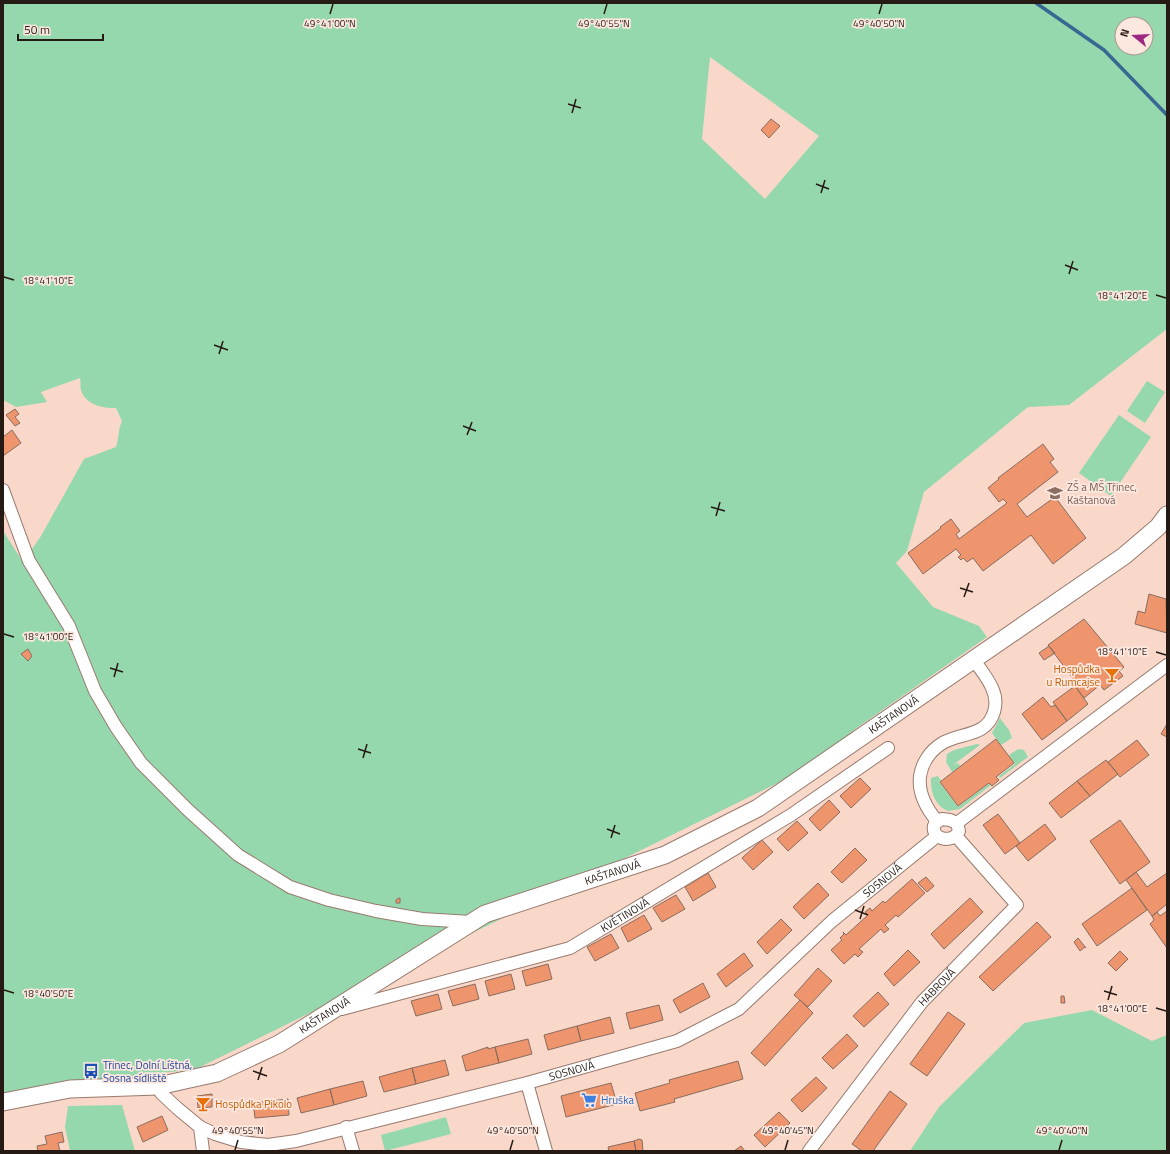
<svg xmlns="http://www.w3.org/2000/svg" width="1170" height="1154" font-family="'Titillium Web',sans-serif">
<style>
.green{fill:#95d8ad;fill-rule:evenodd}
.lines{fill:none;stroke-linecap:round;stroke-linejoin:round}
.stream{stroke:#386892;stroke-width:3.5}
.building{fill:#ee956d;stroke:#896c5f}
.street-casing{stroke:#987a6d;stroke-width:14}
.secondary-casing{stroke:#987a6d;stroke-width:19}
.street{stroke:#fff;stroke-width:12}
.secondary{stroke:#fff;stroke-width:17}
.ticks{fill:none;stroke:#261a15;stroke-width:1.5}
.labels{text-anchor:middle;stroke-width:3.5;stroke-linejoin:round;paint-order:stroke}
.education-label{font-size:11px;fill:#785e54;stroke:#fde8e0;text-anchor:start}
.food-label{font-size:11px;fill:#c56008;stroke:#fde8e0;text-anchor:end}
.street-label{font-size:11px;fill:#261a15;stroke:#fde8e0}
.transit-label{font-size:11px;fill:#164399;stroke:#fde8e0;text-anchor:start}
.shop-label{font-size:11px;fill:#366cbe;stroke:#fde8e0;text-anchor:start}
.ticks-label{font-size:10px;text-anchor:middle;fill:#261a15;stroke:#fde8e0;stroke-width:3.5;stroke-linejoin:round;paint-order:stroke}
</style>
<rect width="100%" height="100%" fill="#f9d8ca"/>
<path class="green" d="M 3,3 L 1167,3 L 1167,329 L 1069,405 L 1028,407 L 924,492 L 907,551 L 896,563 L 933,607 L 979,626 L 987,637 L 858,727 L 802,771 L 196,1069 L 69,1084 L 3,1097 L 3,531 L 30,573 L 47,594 L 57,594 L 30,552 L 41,536 L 84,459 L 116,447 C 119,438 118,430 122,421 L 116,408 C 103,409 85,404 81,390 C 80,387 81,381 80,378 L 41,392 L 47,402 L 16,407 L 3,400 ZM 1122,24 L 1146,24 L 1146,48 L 1122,48 ZM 710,57 L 819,136 L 765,199 L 702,139 Z
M 1147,381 L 1165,392 L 1145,423 L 1127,411 Z
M 1119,415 L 1151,437 L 1111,496 L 1079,473 Z
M 1000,718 L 1009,730 L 1012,738 L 1001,745 L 992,733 Z
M 977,744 L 980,745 L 953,765 L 958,763 L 960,766 L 952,772 L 946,762 L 947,754 L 954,750 Z
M 1018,749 L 1024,750 L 1028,757 L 1000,778 L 999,776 L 1015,764 L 1009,755 Z
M 938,776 L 941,781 L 939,782 L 958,807 L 990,783 L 991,785 L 960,809 L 948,811 C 935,806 930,791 931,778 Z
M 1092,1010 L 1152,1041 L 1167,1035 L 1167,1151 L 910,1151 L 939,1107 L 1024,1023 Z
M 122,1105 L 135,1151 L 70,1151 L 65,1127 L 68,1106 Z
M 446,1117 L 451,1134 L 385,1151 L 381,1135 Z"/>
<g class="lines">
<path class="stream" d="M 1036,3 L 1104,50 L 1167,115"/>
</g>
<path class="building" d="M 771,119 L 780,126 L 769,138 L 761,130 Z
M 15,409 L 19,414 L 15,417 L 20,423 L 15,426 L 6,415 Z
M 12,430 L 21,443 L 3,456 L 3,437 Z
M 1043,444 L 1054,459 L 1050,462 L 1058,472 L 1017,504 L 1027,517 L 1055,497 L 1086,538 L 1053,564 L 1031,535 L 983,571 L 973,558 L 967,562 L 963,558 L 961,560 L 958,557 L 961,555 L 956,549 L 923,574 L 908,553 L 941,528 L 940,527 L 951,519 L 960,531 L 956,534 L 959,539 L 1007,503 L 1003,499 L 999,502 L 988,488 L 999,479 L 998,478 Z
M 1149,594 L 1166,599 L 1167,633 L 1135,624 L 1138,611 L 1145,613 Z
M 1084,619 L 1124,667 L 1119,671 L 1123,676 L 1104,690 L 1100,685 L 1084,698 L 1075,686 L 1077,684 L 1048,645 Z
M 1049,646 L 1055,653 L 1044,660 L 1039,653 Z
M 28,649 L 32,656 L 28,661 L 21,654 Z
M 1075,686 L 1088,704 L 1067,721 L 1053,702 Z
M 1043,697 L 1051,707 L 1055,705 L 1067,721 L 1042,740 L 1022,714 Z
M 1167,724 L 1167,737 L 1161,734 Z
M 996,739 L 1014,763 L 996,777 L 999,780 L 992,786 L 989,783 L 958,806 L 940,782 Z
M 1137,740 L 1149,755 L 1120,777 L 1108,762 Z
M 1106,760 L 1118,774 L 1090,796 L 1077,781 Z
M 860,778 L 871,789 L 851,808 L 840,796 Z
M 1077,781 L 1090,796 L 1061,818 L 1049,803 Z
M 829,800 L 840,812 L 820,831 L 809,819 Z
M 998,814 L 1020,843 L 1005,854 L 983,825 Z
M 1120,820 L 1150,862 L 1120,884 L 1090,841 Z
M 797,821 L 808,833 L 788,851 L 777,839 Z
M 1045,824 L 1056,839 L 1028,861 L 1016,846 Z
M 762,840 L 773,852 L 753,870 L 742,858 Z
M 855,848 L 867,860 L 842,883 L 831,872 Z
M 1136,872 L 1147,887 L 1167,873 L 1167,904 L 1152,916 L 1126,880 Z
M 708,873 L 716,887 L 693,901 L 685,887 Z
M 926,877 L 934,886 L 927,892 L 918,883 Z
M 912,879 L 925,893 L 898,917 L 896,915 L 885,925 L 889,929 L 884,933 L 881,929 L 859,949 L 863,952 L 858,957 L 855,954 L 844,964 L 831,950 L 842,940 L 840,938 L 844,934 L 843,932 L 846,935 L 868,915 L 865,912 L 870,908 L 872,911 L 883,901 L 885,903 Z
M 818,883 L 829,895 L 804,919 L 793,907 Z
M 1132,888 L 1147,910 L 1097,946 L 1082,924 Z
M 676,895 L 685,909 L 662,922 L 653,908 Z
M 399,898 L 400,898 L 400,903 L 396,903 L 396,900 Z
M 970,898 L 983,912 L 944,949 L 931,934 Z
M 1167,911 L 1167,948 L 1150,924 L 1154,920 L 1152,916 L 1157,912 L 1160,916 Z
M 644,915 L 652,929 L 628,942 L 621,928 Z
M 781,919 L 792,930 L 767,954 L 757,942 Z
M 1037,922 L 1051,937 L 993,991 L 979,977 Z
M 611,934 L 619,948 L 595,961 L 587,947 Z
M 1078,938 L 1086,948 L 1085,947 L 1080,951 L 1074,942 Z
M 908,950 L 920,962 L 894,986 L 884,974 Z
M 1120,951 L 1128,959 L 1116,971 L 1108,963 Z
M 744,953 L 753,966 L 726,987 L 717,974 Z
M 548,964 L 552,979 L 526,986 L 522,971 Z
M 818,968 L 832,981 L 808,1007 L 794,995 Z
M 511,974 L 515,989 L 489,996 L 485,981 Z
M 703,983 L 710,997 L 680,1013 L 673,1000 Z
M 475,984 L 479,999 L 453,1006 L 448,991 Z
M 878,992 L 889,1004 L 864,1027 L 853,1016 Z
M 438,994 L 442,1009 L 416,1016 L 411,1001 Z
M 1061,996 L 1064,996 L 1065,1003 L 1061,1003 Z
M 800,1000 L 813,1013 L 765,1066 L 751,1053 Z
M 659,1005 L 663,1020 L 630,1029 L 626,1013 Z
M 948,1012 L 965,1024 L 927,1076 L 910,1064 Z
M 610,1017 L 614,1033 L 581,1041 L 577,1026 Z
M 577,1026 L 581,1041 L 548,1050 L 544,1035 Z
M 847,1034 L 858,1046 L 833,1069 L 822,1058 Z
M 528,1039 L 532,1054 L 499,1063 L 495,1047 Z
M 488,1047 L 488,1049 L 495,1047 L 499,1063 L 466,1071 L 462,1056 Z
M 445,1060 L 449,1075 L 416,1084 L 412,1068 Z
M 738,1061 L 743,1079 L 674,1099 L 675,1102 L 640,1111 L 635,1093 L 670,1083 L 669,1080 Z
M 412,1068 L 416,1084 L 384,1092 L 379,1077 Z
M 816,1077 L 827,1088 L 802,1112 L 791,1100 Z
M 363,1081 L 367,1096 L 334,1105 L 330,1089 Z
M 611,1083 L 617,1104 L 566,1117 L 561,1096 Z
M 330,1089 L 334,1105 L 301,1113 L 297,1098 Z
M 890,1091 L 907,1104 L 873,1151 L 862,1151 L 852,1144 Z
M 212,1094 L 212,1107 L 198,1108 L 197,1096 Z
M 288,1099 L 289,1115 L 255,1118 L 253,1103 Z
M 779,1112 L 790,1123 L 765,1147 L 754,1135 Z
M 162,1116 L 168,1130 L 143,1142 L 137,1127 Z
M 62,1132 L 64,1142 L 58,1143 L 60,1151 L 38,1151 L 37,1146 L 47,1144 L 45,1136 Z
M 639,1139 L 642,1140 L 643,1151 L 644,1151 L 636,1151 L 634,1141 Z
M 634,1141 L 636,1151 L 609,1151 L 608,1147 Z
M 741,1146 L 745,1151 L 734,1151 Z"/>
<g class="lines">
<defs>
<g id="street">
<path d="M 3,490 L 29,561 L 69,626 L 95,691 L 116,727 L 141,763 L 188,810 L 238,855 L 290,887 L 329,900 L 376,911 L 422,919 L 471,922"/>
<path d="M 942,819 L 950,820 L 957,823 L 959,831 C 953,845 928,839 935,823 Z"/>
<path d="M 937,821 C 926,808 918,793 920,776 C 922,763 930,751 941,744 C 959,732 986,738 994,712 C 996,705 996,696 992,688 C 988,678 980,669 974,660"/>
<path d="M 957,823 L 1167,665"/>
<path id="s1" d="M 342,1009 L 570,948 L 791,815 L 888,748"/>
<path d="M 527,1083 L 546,1151"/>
<path id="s2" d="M 158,1086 L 161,1093 L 177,1108 L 200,1127 L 215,1134 L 241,1142 L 268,1145 L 296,1141 L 527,1083 L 677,1041 L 739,1009 L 832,921 L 937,836"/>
<path d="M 200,1127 L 203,1151"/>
<path d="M 346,1127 L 353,1151"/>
<path id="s3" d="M 809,1151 L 922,1002 L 1017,905 L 956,836"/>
</g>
<g id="secondary">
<path id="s4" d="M 3,1102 L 70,1089 L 158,1086 L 217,1073 L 279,1044 L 485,914 L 665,855 L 758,808 L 1124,556 L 1158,527 L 1167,515"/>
</g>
</defs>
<use href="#street" class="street-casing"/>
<use href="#secondary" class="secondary-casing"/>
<use href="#street" class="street"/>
<use href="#secondary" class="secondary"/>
</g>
<path class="ticks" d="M 330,14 L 333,4M 604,14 L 607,4M 879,14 L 882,4M 568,104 L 581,108M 572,113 L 576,99M 816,184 L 829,189M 821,193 L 825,180M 1065,265 L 1078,270M 1069,274 L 1073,261M 4,277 L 14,280M 1156,295 L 1166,298M 214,345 L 228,350M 219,354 L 223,341M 463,426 L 476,431M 467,435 L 472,422M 711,507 L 725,511M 716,516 L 720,502M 960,588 L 973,592M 964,597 L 969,583M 4,634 L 14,637M 1156,652 L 1166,655M 110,668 L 123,672M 114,677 L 118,663M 358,749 L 371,753M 363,758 L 367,744M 607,829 L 620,834M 611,838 L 615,825M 855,910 L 868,915M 860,919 L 864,906M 4,990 L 14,993M 1104,991 L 1117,995M 1108,1000 L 1112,986M 1156,1008 L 1166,1011M 253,1071 L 267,1076M 258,1080 L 262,1067M 235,1150 L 238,1140M 510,1150 L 513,1140M 785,1150 L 788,1140M 1059,1150 L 1062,1140"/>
<defs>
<symbol id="school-bare" viewBox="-9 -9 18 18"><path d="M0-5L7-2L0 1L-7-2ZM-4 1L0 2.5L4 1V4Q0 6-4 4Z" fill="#8d6e63" stroke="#fde8e0" stroke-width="2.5" paint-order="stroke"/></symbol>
<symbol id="bar-bare" viewBox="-9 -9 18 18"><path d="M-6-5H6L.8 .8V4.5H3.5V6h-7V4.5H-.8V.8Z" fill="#e8710a" stroke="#fde8e0" stroke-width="2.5" paint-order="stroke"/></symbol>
<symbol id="bus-bare" viewBox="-9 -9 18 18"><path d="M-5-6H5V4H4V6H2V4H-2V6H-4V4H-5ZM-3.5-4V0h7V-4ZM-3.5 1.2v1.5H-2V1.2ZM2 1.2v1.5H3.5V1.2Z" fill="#1a4fb4" stroke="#fde8e0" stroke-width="2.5" paint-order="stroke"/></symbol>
<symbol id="supermarket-bare" viewBox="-9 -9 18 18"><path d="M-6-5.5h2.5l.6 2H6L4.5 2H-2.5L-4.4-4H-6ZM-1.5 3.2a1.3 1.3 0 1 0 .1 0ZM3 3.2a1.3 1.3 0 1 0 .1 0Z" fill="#3f7fe0" stroke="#fde8e0" stroke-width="2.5" paint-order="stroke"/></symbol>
</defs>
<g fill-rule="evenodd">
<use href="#school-bare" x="1044" y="482" width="22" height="22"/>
<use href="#bar-bare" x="1101" y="664" width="22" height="22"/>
<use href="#bus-bare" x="80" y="1060" width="22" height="22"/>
<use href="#supermarket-bare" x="578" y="1089" width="22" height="22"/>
<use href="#bar-bare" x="192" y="1093" width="22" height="22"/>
</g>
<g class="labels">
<g class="education-label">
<text x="1067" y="491">ZŠ a MŠ Třinec,<tspan x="1067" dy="13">Kaštanová</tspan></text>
</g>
<g class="food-label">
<text x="1100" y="673">Hospůdka<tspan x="1100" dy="13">u Rumcajse</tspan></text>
<text x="215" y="1108" text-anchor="start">Hospůdka Pikolo</text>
</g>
<g class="street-label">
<text dy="4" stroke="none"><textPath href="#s4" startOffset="987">KAŠTANOVÁ</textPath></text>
<text dy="4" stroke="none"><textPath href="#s4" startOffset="663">KAŠTANOVÁ</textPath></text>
<text dy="4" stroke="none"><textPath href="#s2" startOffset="815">SOSNOVÁ</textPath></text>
<text dy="4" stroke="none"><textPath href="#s1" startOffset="300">KVĚTINOVÁ</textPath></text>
<text dy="4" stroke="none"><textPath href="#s3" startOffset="208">HABROVÁ</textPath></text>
<text dy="4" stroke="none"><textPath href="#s4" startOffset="339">KAŠTANOVÁ</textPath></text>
<text dy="4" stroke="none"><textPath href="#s2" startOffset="443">SOSNOVÁ</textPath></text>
</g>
<g class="transit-label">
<text x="103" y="1069">Třinec, Dolní Líštná,<tspan x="103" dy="13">Sosna sídliště</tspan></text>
</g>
<g class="shop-label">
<text x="601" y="1104">Hruška</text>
</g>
</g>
<g class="ticks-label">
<text x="330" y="27">49°41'00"N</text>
<text x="604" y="27">49°40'55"N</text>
<text x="879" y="27">49°40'50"N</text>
<text x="48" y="284">18°41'10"E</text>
<text x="1122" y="299">18°41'20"E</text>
<text x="48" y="640">18°41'00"E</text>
<text x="1122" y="655">18°41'10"E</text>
<text x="48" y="997">18°40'50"E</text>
<text x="1122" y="1012">18°41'00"E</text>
<text x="238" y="1134">49°40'55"N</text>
<text x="513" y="1134">49°40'50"N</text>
<text x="788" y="1134">49°40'45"N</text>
<text x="1062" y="1134">49°40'40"N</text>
</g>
<rect width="1170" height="1154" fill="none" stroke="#261a15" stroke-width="8"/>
<g transform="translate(1134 36) rotate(288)"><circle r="19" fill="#fde8e0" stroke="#a7968f"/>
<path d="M0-3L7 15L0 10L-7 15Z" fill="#9d2781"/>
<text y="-6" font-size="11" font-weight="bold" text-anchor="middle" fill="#261a15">N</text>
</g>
<path d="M18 34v6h85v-6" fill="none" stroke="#261a15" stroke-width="2"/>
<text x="24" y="34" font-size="12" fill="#261a15" stroke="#fde8e0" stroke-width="3" paint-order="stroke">50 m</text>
</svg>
